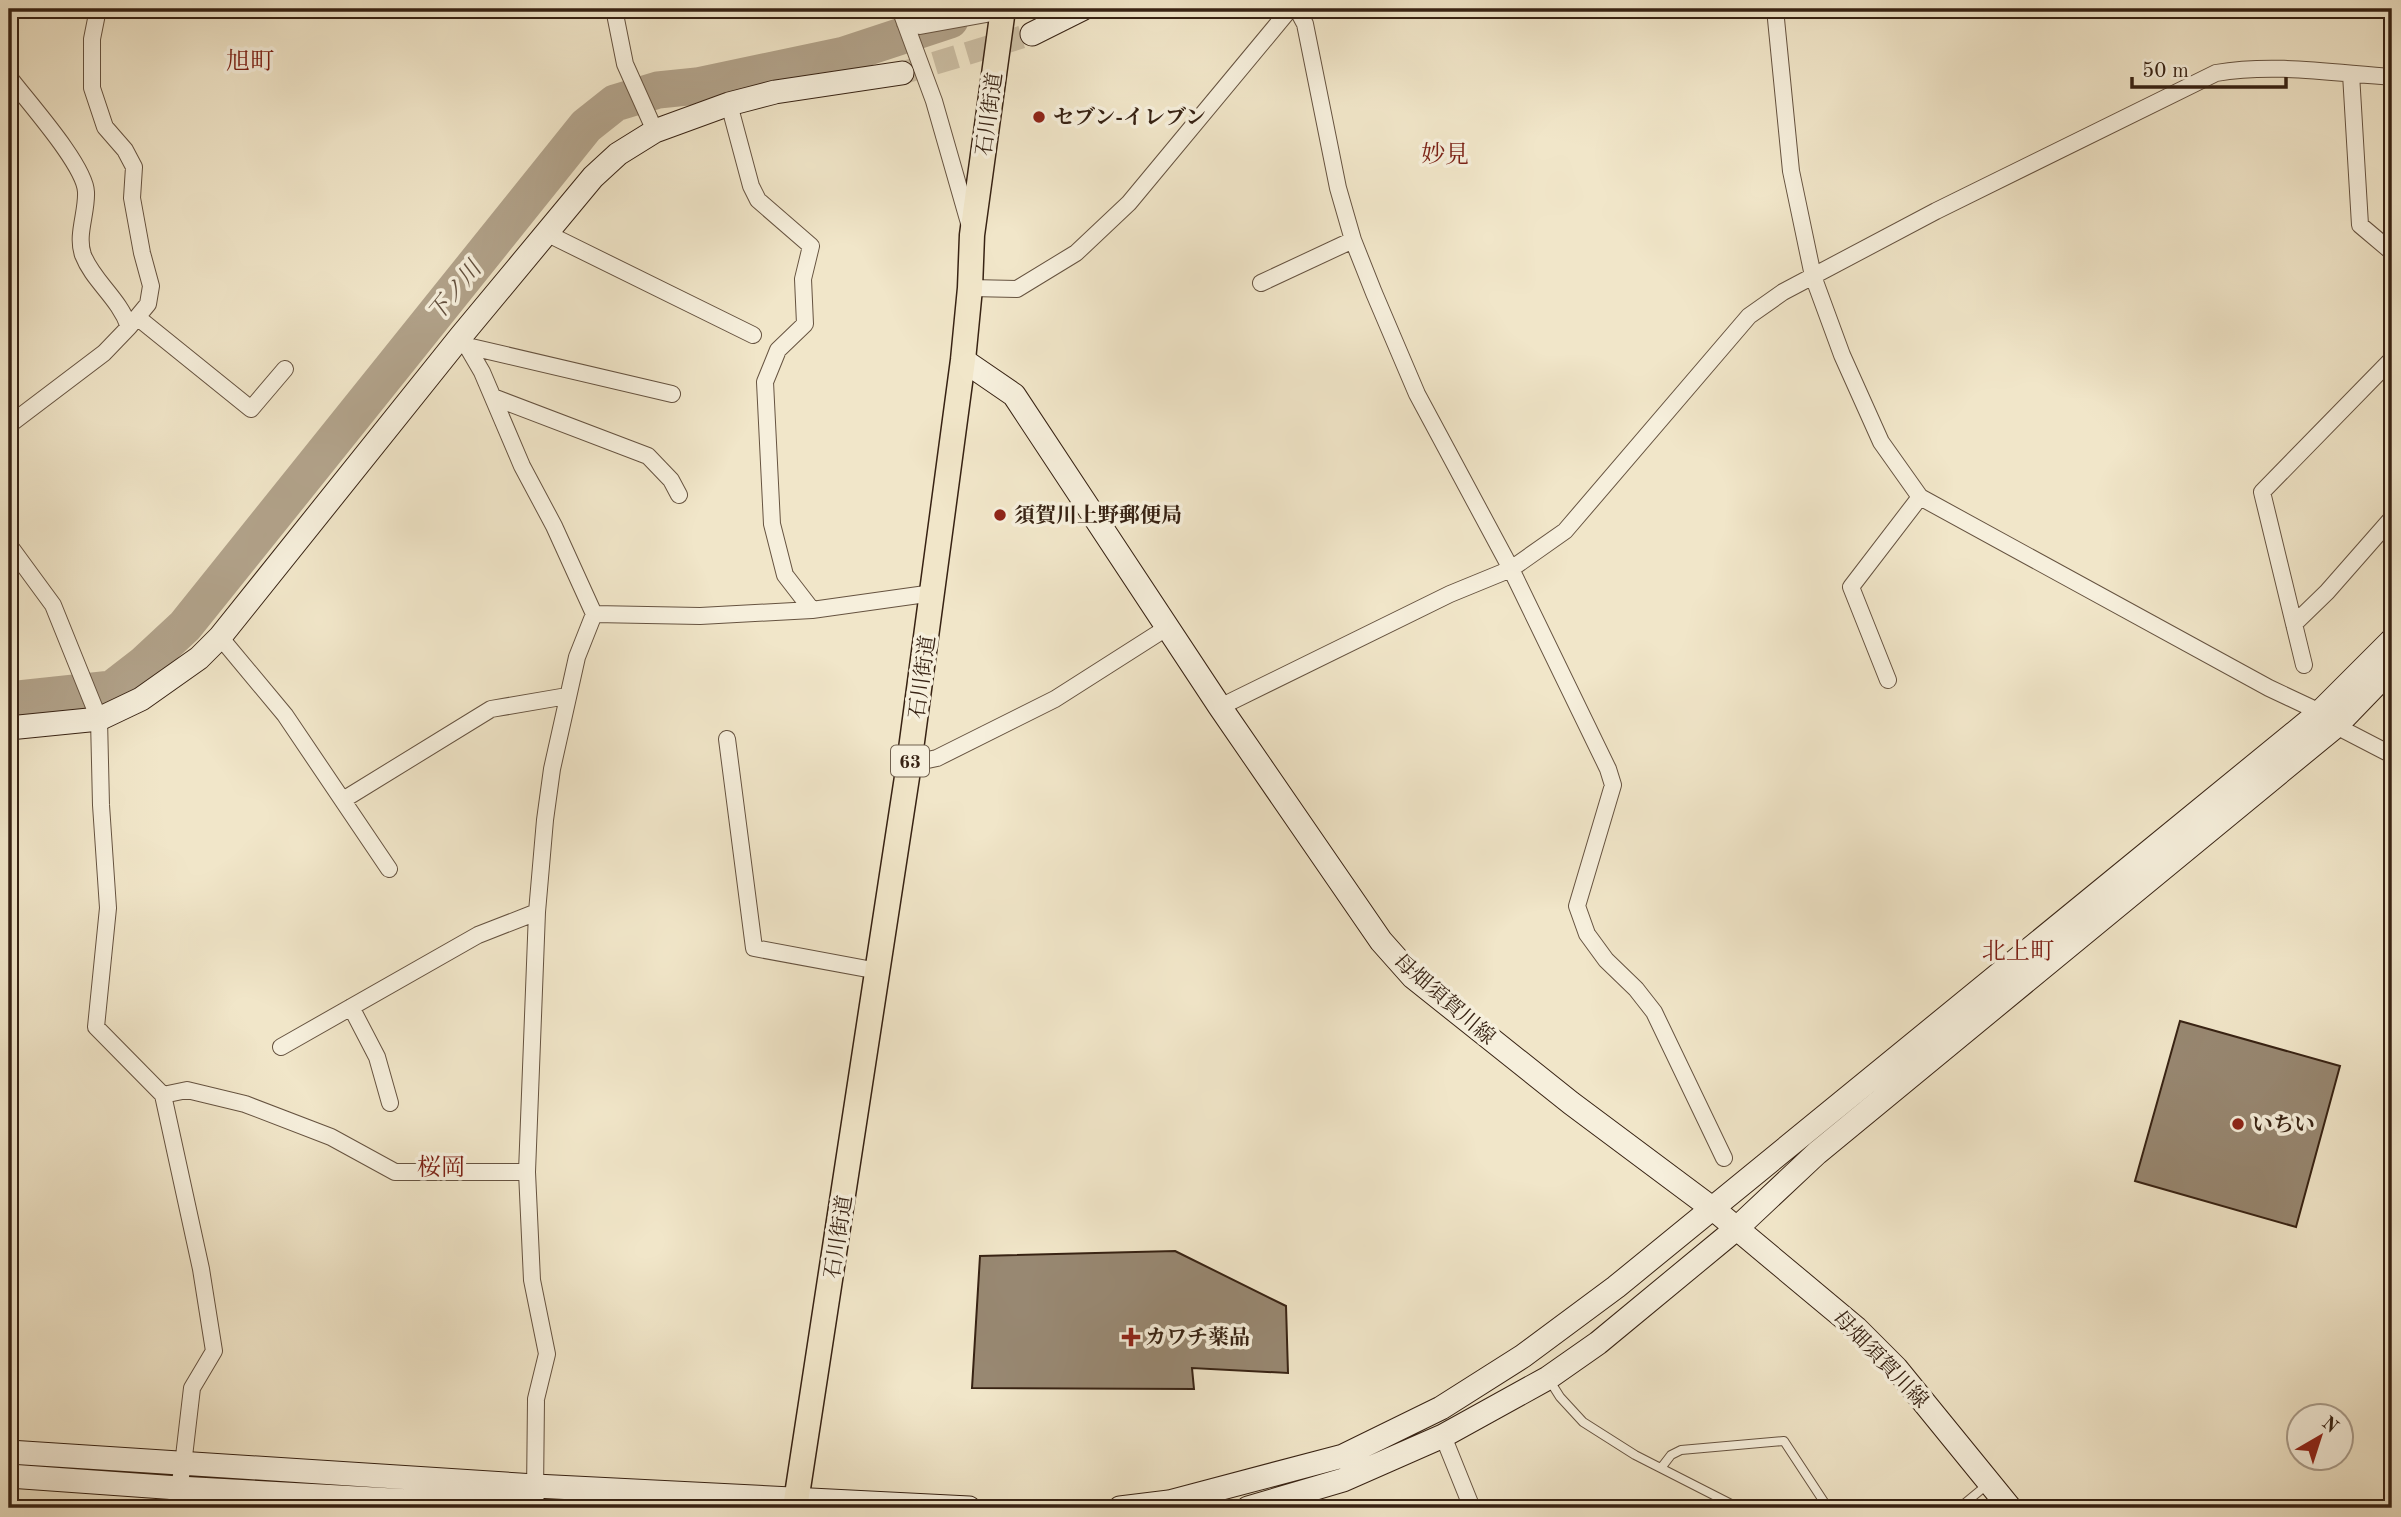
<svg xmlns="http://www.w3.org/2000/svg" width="2401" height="1517" font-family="'Old Standard TT','Noto Serif JP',serif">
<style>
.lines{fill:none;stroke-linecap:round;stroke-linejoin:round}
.river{stroke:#b2a38b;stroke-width:37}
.building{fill:#988872;stroke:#372213;stroke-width:2}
.secondary-tunnel{stroke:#ccbfa5;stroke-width:23;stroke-dasharray:23 11;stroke-linecap:butt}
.lane-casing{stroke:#665340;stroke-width:10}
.street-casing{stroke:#665340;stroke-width:18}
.secondary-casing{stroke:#372213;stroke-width:25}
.primary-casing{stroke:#372213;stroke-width:27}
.lane{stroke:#f6efdc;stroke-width:8}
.street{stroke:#f6efdc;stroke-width:16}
.secondary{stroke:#f6efdc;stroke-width:23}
.primary{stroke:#f1e6c9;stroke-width:24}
.poi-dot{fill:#8f2418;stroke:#f6efdc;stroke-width:2.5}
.labels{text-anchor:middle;stroke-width:7;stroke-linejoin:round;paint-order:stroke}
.shield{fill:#f6efdc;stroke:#70604f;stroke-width:2}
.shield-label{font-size:19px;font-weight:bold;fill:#372213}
.street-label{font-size:21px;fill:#372213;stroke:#f6efdc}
.poi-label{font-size:21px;font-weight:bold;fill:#372213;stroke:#f6efdc;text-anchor:start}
.water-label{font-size:23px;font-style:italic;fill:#624f3d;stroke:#f6efdc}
.quarter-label{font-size:24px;fill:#7a1f14;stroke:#f6efdc}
</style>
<rect width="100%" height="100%" fill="#f1e6c9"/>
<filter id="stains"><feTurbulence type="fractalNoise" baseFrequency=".00286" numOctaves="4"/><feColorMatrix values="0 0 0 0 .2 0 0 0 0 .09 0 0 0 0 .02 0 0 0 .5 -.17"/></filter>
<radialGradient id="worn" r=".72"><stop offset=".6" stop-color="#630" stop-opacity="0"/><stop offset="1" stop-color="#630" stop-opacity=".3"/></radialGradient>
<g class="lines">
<path class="river" d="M 9,700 L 112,689 L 143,665 L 185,626 L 586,126 L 615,103 L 658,90 L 697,86 L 844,55 L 950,20"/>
</g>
<path class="building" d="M 2180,1021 L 2340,1066 L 2296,1227 L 2135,1181 Z
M 1175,1251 L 1286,1306 L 1288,1373 L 1192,1368 L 1194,1389 L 972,1388 L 980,1256 Z"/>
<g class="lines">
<path class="secondary-tunnel" d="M 902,73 L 1032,34"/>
<defs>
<path id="lane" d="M 1548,1378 L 1560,1397 L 1583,1422 L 1635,1455 L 1739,1508
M 1661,1468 L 1671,1455 L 1681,1450 L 1784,1441 L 1828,1508
M 1959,1508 L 1988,1484"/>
<path id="street" d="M 98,9 L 92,39 L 92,88 L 105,127 L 125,150 L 134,167 L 132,198 L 142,253 L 151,286 L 148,304 L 129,327
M 614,9 L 625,64 L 655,131
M 900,9 L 934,101 L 969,223
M 1297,9 L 1305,24 L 1338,188 L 1353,240 L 1374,293 L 1417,394 L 1511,569 L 1608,769 L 1613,785 L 1577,906 L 1587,934 L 1606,960 L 1636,989 L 1654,1012 L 1724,1158
M 1775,9 L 1791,171 L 1813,276 L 1842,355 L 1881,442 L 1920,497 L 2269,688 L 2320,712
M 905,23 L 920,26 L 1003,11
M 2351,74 L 2360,225 L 2392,252
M 9,77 C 27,101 85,165 86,192 C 87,213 76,235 83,255 C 93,281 119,298 129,327 L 104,353 L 9,425
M 729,104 L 751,186 L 758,200 L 811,246 L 803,279 L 805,324 L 778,350 L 765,382 L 772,524 L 785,575 L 812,610
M 546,233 L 753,335
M 1261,283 L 1353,240
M 970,288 L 1017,289 L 1076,253 L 1129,203 L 1290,9
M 137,317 L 251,409 L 285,369
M 461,336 L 482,372 L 522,466 L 554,526 L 594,614 L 577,657 L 552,769 L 545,820 L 537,912 L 527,1172 L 532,1280 L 547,1354 L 536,1399 L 535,1493
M 467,346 L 672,394
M 493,397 L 648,456 L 671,480 L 679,495
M 9,545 L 53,605 L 99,719 L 101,805 L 108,908 L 96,1027 L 163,1095 L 201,1269 L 214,1351 L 192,1388 L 183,1465 L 175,1508
M 594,614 L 700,616 L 812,610 L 933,593
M 2294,624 L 2327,592 L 2392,518
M 220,637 L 285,715 L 389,869
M 2304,665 L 2262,492 L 2392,359
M 1888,680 L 1851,587 L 1920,497
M 1220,707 L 1450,594 L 1511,569 L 1565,531 L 1749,316 L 1783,292 L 1936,211 L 2216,73 C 2274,63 2334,73 2392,77
M 2336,726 L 2392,755
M 727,739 L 754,948 L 878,971
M 909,764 L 937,758 L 1055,699 L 1168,627
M 343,800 L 491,709 L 567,696
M 351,1007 L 377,1057 L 390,1103
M 281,1047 L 478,935 L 537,912
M 163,1095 L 187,1090 L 245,1104 L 331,1137 L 395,1172 L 527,1172
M 1443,1436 L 1472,1508"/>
<path id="secondary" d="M 1032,34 L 1082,9
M 963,360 L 1014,395 L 1220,707 L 1381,941 L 1413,977 L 1571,1103 L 1717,1212 L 1856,1328 L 1896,1368 L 2010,1508
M 9,728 L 99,719 L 141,699 L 199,658 L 220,637 L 461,336 L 593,177 L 618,154 L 655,131 L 729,104 L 775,92 L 902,73
M 9,1452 L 535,1486 L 969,1508
M 9,1476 L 178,1488 L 537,1508
M 1120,1508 L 1169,1502 L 1343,1456 L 1441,1408 L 1523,1356 L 1616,1287 L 2320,712 L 2392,640
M 1248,1508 L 1343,1480 L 1443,1436 L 1548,1378 L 1598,1343 L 1736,1229 L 1817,1153 L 2336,726 L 2392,668"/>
<path id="primary" d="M 795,1508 L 909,764 L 963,360 L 970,288 L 972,235 L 1003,9"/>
</defs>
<use href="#lane" class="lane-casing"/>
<use href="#street" class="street-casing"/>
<use href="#secondary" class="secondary-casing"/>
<use href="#primary" class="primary-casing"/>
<use href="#lane" class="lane"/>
<use href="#street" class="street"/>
<use href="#secondary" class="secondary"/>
<use href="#primary" class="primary"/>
</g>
<g class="poi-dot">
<circle cx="1039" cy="117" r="7"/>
<circle cx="1000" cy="515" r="7"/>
<circle cx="2238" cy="1124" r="7"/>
<path d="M1127.5 1326.5h7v7h7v7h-7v7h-7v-7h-7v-7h7z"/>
</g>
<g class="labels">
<rect class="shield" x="891" y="745.5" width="38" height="31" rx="5"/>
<g class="shield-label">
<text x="910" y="768">63</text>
</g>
<g class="street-label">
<text transform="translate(989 114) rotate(-82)" y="7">石川街道</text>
<text transform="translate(922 677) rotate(-82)" y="7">石川街道</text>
<text transform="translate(1445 999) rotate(41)" y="7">母畑須賀川線</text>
<text transform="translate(838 1237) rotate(-81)" y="7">石川街道</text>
<text transform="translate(1881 1359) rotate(46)" y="7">母畑須賀川線</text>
</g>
<g class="poi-label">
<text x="1053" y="124">セブン-イレブン</text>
<text x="1014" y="522">須賀川上野郵便局</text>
<text x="2252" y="1131">いちい</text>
<text x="1145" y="1344">カワチ薬品</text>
</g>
<g class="water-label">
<text transform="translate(454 291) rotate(-51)" y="8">下ノ川</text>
</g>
<g class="quarter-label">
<text x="250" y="69">旭町</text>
<text x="1445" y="162">妙見</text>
<text x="2018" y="959">北上町</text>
<text x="441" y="1175">桜岡</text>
</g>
</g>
<rect width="2401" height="1517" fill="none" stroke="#f1e6c9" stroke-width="35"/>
<rect x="10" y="10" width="2380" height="1496" fill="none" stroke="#372213" stroke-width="3.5"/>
<rect x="18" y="18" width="2366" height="1482" fill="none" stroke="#372213" stroke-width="2"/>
<g transform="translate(2320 1437) rotate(39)"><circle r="33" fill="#f6efdc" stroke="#aa9d8c" stroke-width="2"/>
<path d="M0-5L12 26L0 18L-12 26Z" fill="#8f2418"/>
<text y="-10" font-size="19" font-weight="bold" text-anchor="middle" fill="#372213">N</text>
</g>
<path d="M2132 77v10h154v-10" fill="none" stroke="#372213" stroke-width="3.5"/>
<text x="2142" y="77" font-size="21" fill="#372213" stroke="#f6efdc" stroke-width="5" paint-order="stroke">50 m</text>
<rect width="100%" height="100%" filter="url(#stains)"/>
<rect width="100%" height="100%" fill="url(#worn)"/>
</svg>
